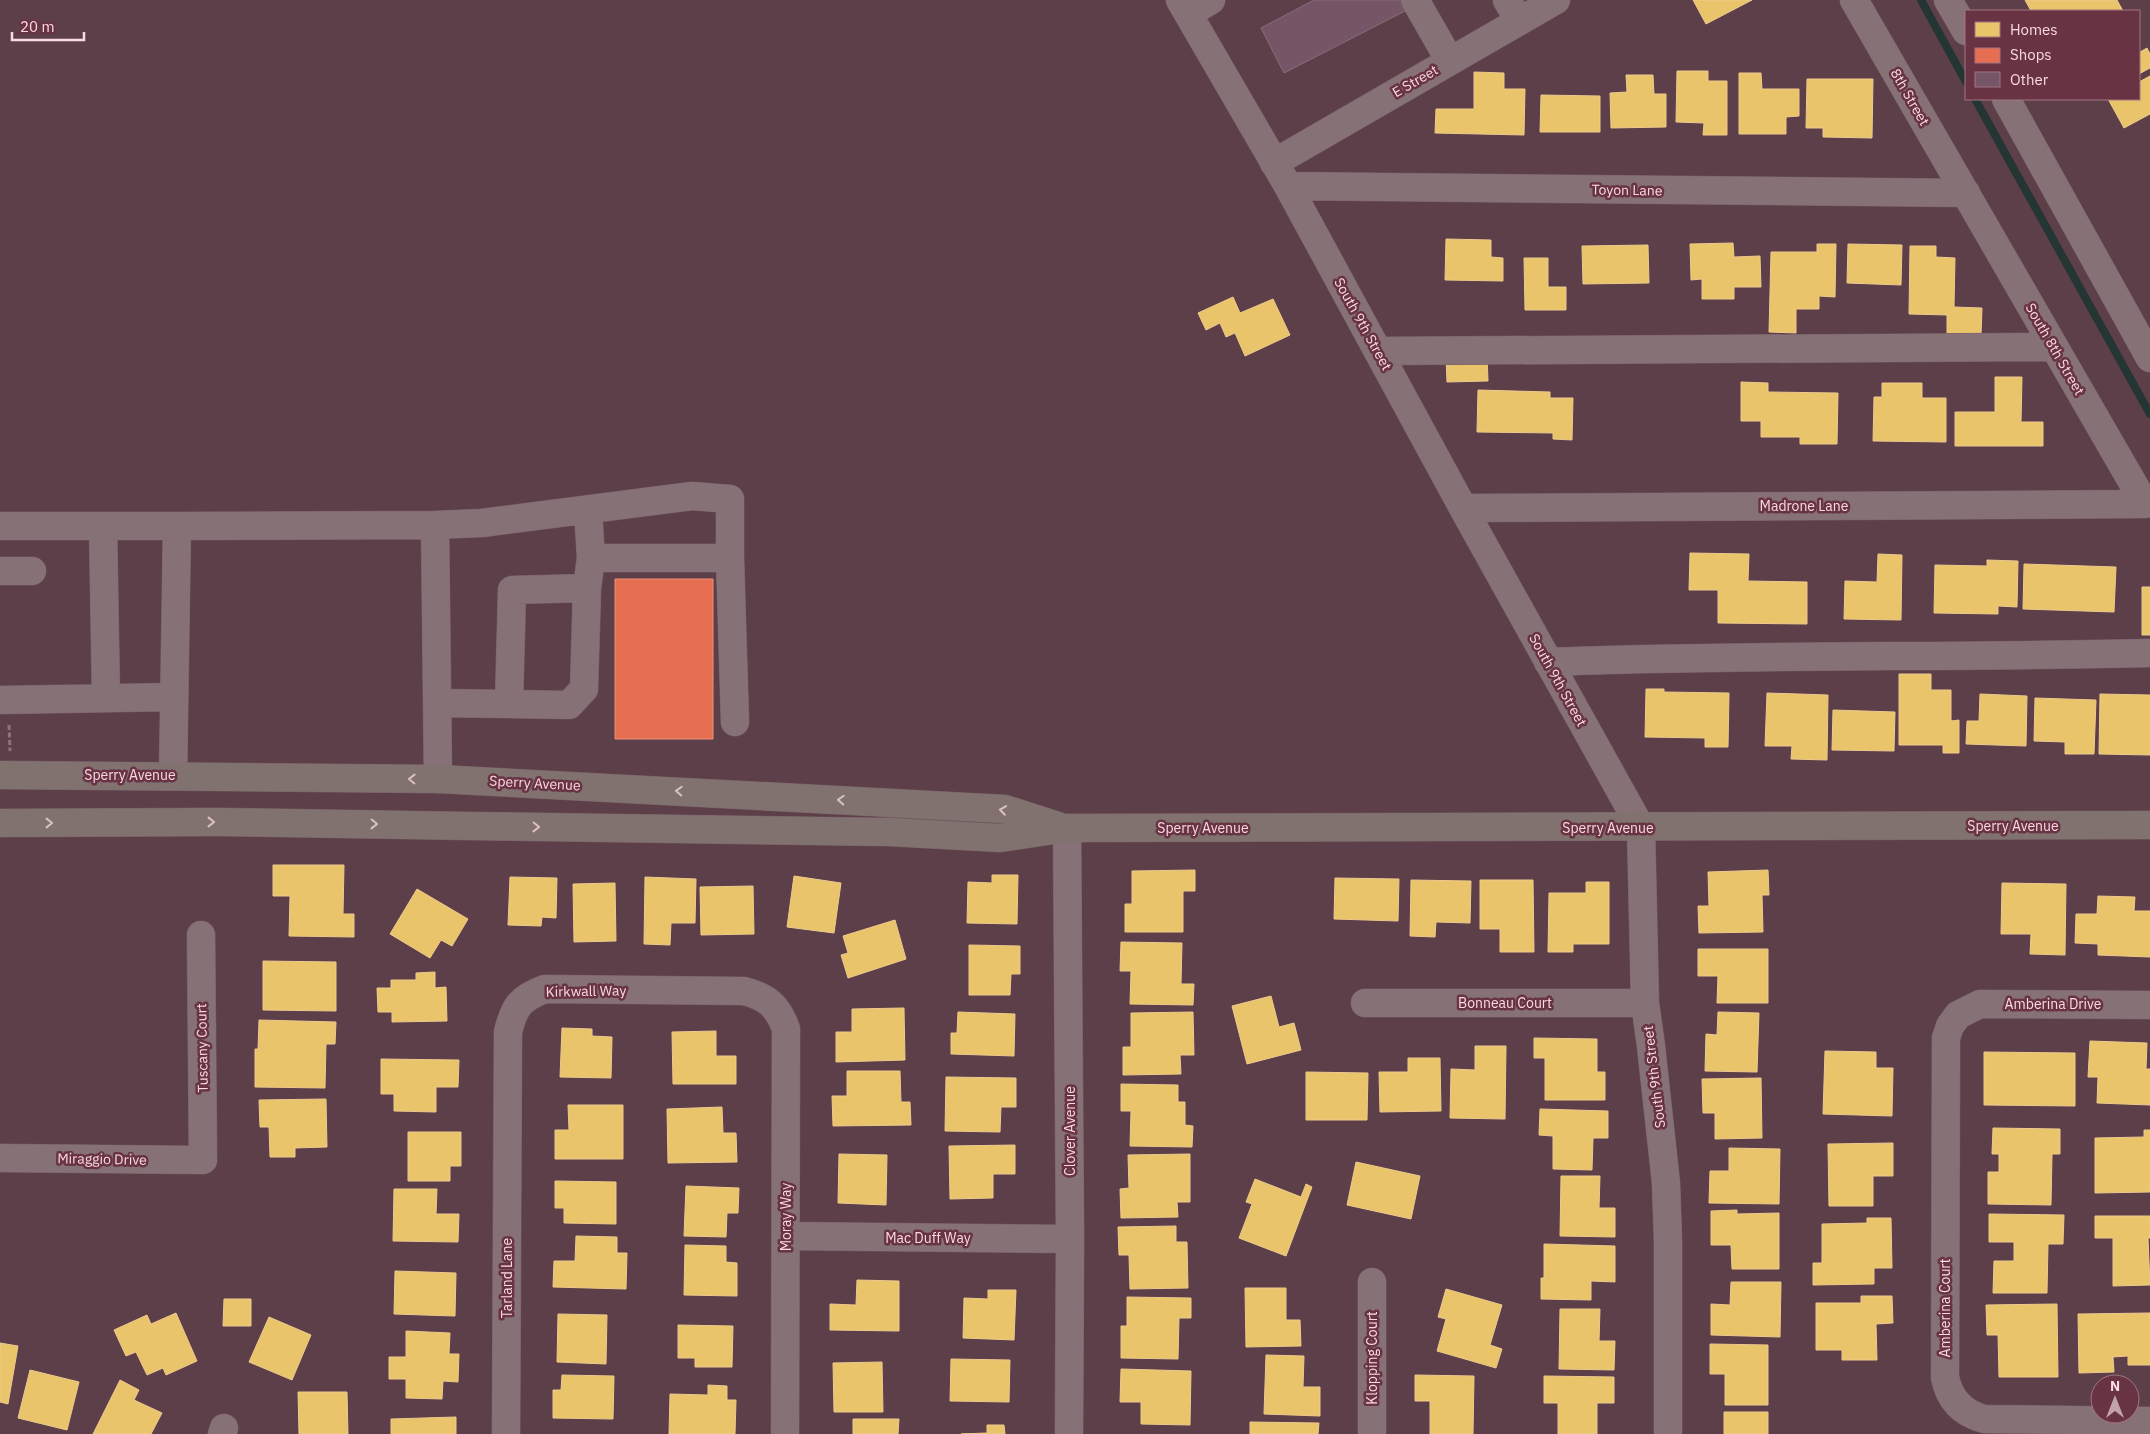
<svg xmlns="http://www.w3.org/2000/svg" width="2150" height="1434" font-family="'IBM Plex Sans',sans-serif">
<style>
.homes{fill:#e9c46a;stroke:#eeca8e}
.shops{fill:#e76f51;stroke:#ed8f7c}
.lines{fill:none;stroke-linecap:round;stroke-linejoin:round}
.stream{stroke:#243633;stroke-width:8}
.building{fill:#755566;stroke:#866e79}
.minor-casing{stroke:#775d65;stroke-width:29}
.major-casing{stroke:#775d65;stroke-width:29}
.path{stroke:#88757a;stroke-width:3;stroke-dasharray:5 2.5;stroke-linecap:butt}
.minor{stroke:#867177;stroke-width:28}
.major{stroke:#817270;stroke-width:28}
.oneway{stroke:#dcbfc5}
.labels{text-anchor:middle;stroke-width:5;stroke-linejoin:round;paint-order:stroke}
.street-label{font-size:14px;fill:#fbd9e1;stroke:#683343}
</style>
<rect width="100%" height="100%" fill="#5c3f48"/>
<path class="homes" d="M 1693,0 L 1752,0 L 1706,24 Z
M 2025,0 L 2117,0 L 2123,11 L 2031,11 Z
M 2147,48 L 2150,54 L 2150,68 L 2139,74 L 2139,51 L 2140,52 Z
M 1677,71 L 1708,71 L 1708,81 L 1727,81 L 1727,135 L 1703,135 L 1704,123 L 1676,122 Z
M 1474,72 L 1504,73 L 1504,89 L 1525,89 L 1524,135 L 1435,133 L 1436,109 L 1474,109 Z
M 1739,73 L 1761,73 L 1762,89 L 1799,89 L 1799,116 L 1786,117 L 1786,134 L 1739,134 Z
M 1626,75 L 1653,75 L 1654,94 L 1666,94 L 1666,127 L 1611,128 L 1610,93 L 1627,92 Z
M 2150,76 L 2150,114 L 2124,128 L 2108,99 L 2139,99 L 2139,82 Z
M 1807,79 L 1873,79 L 1872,138 L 1823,137 L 1823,128 L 1806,128 Z
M 1541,95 L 1600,96 L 1600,132 L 1540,132 Z
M 1446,239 L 1491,240 L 1491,257 L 1503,258 L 1503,281 L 1445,280 Z
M 1733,243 L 1734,257 L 1760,256 L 1761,287 L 1734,287 L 1734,299 L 1702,299 L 1702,279 L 1691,280 L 1690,244 Z
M 1817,244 L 1836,244 L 1835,297 L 1819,296 L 1819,309 L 1796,309 L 1796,333 L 1769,332 L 1771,252 L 1817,252 Z
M 1848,244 L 1902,245 L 1901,285 L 1847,283 Z
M 1648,245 L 1649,283 L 1583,284 L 1582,246 Z
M 1910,246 L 1936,246 L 1936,257 L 1955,258 L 1954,307 L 1982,308 L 1981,335 L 1947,335 L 1947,315 L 1909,314 Z
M 1524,258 L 1548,258 L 1548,287 L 1566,287 L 1566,310 L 1525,310 Z
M 1233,297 L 1240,313 L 1273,299 L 1290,335 L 1245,356 L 1235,333 L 1226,337 L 1220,323 L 1206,330 L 1198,313 Z
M 1487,355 L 1488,381 L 1447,382 L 1446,356 Z
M 1995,377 L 2022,377 L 2021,422 L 2043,422 L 2043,446 L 1955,446 L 1955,412 L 1995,412 Z
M 1741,382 L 1768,383 L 1768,392 L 1838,393 L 1837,444 L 1800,444 L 1800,437 L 1761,437 L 1761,421 L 1741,421 Z
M 1882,383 L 1922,383 L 1922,398 L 1946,398 L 1946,442 L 1873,441 L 1874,397 L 1882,397 Z
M 1478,390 L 1550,392 L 1550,398 L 1573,398 L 1572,440 L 1553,439 L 1553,433 L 1477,432 Z
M 1690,553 L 1749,554 L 1748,581 L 1807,582 L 1807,624 L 1718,623 L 1718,590 L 1689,590 Z
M 1878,554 L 1902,555 L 1901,620 L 1844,619 L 1845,581 L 1877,582 Z
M 1987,560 L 2018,561 L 2017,607 L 1998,606 L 1998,614 L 1934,613 L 1935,565 L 1987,566 Z
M 2024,564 L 2116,567 L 2114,612 L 2023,609 Z
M 2142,587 L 2150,587 L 2150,635 L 2142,635 Z
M 1899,674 L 1931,674 L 1931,690 L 1951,690 L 1951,721 L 1959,720 L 1959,753 L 1943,753 L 1943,745 L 1899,745 Z
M 1646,689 L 1664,689 L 1664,692 L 1729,693 L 1728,747 L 1705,747 L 1705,738 L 1645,737 Z
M 1767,693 L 1828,695 L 1827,760 L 1791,759 L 1792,746 L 1765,746 Z
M 1980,694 L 2027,696 L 2026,746 L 1966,744 L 1967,721 L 1979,721 Z
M 2100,694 L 2150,695 L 2150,755 L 2099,754 Z
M 2035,698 L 2096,700 L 2094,754 L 2065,754 L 2065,742 L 2034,741 Z
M 1833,710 L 1895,712 L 1894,751 L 1832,750 Z
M 273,865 L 344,865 L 343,914 L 354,914 L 354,937 L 289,936 L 290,896 L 273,896 Z
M 1195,870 L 1195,891 L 1183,891 L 1183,932 L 1125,932 L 1125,904 L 1132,904 L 1132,871 Z
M 1768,870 L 1769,895 L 1762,895 L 1763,932 L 1699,933 L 1698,906 L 1709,906 L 1708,872 Z
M 992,875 L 1018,875 L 1017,924 L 967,923 L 968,882 L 992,883 Z
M 794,876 L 841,883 L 834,933 L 787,927 Z
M 510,877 L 557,878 L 556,918 L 542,917 L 541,926 L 508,925 Z
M 645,877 L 696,879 L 695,923 L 671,923 L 670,945 L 644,944 Z
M 1335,878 L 1399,879 L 1398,921 L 1334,919 Z
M 1411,880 L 1471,881 L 1470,923 L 1436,922 L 1435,937 L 1410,936 Z
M 1480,880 L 1533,880 L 1534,952 L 1500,952 L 1500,929 L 1480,929 Z
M 1586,882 L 1609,882 L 1609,944 L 1573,944 L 1573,952 L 1548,952 L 1549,893 L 1586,893 Z
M 615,883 L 616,941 L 574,942 L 573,884 Z
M 2002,883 L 2066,884 L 2065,955 L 2030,954 L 2031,934 L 2001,934 Z
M 753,886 L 754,934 L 701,935 L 700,887 Z
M 417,889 L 468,919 L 452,946 L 441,940 L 430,958 L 390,934 Z
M 2098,896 L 2135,897 L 2134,911 L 2150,911 L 2150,957 L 2098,955 L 2098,944 L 2075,943 L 2076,914 L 2097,914 Z
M 895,920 L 906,959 L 848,978 L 841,955 L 848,953 L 843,936 Z
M 1121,942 L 1182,943 L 1181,984 L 1194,984 L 1193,1005 L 1130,1004 L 1131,971 L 1120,971 Z
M 969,945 L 1020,946 L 1020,974 L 1011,974 L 1010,995 L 969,995 Z
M 1698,949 L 1768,949 L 1768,1003 L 1717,1003 L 1718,976 L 1698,976 Z
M 263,961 L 336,962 L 336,1011 L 263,1010 Z
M 435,972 L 435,988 L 446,987 L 447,1021 L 392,1022 L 392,1012 L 378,1012 L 377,988 L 391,988 L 391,980 L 416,980 L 416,973 Z
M 1271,996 L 1279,1027 L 1294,1023 L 1301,1050 L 1247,1064 L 1232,1006 Z
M 904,1008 L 905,1060 L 836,1062 L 836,1032 L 852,1032 L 852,1009 Z
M 958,1012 L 1015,1014 L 1014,1056 L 951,1054 L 951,1033 L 957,1033 Z
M 1193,1012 L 1194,1055 L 1180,1055 L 1181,1074 L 1123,1075 L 1123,1047 L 1131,1047 L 1131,1013 Z
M 1718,1012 L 1759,1013 L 1757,1072 L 1705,1071 L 1706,1034 L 1717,1035 Z
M 259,1020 L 336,1022 L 335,1044 L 326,1044 L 325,1088 L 255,1087 L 255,1049 L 258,1049 Z
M 562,1028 L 592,1029 L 592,1036 L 612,1037 L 611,1078 L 560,1077 Z
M 716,1031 L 716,1056 L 736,1056 L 736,1084 L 673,1084 L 672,1032 Z
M 1534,1038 L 1597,1039 L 1597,1072 L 1605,1072 L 1605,1100 L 1545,1100 L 1545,1058 L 1534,1058 Z
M 2090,1041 L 2147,1043 L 2146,1069 L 2150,1069 L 2150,1105 L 2097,1103 L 2098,1077 L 2088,1077 Z
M 1475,1046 L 1506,1046 L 1505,1119 L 1450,1118 L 1451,1069 L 1475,1070 Z
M 1825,1051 L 1876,1052 L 1876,1068 L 1893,1068 L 1892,1116 L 1823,1114 Z
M 1984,1052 L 2075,1053 L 2075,1106 L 1984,1105 Z
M 1408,1058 L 1440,1058 L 1441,1111 L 1380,1112 L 1379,1072 L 1408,1072 Z
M 381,1059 L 459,1060 L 458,1087 L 436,1087 L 436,1112 L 394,1111 L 394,1094 L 381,1094 Z
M 847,1071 L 900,1071 L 901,1102 L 910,1102 L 911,1125 L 833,1126 L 832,1096 L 847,1096 Z
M 1306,1072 L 1368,1073 L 1367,1120 L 1306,1120 Z
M 946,1077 L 1016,1078 L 1016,1107 L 1001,1107 L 1000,1132 L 945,1131 Z
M 1761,1078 L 1762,1138 L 1715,1139 L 1715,1113 L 1703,1113 L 1702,1079 Z
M 1121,1084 L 1178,1085 L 1178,1102 L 1185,1102 L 1185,1125 L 1193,1126 L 1192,1147 L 1130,1146 L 1131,1111 L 1121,1111 Z
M 326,1099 L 327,1147 L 295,1148 L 295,1157 L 270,1157 L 269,1127 L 260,1127 L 259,1100 Z
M 568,1105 L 623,1105 L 623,1159 L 555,1159 L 555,1130 L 569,1130 Z
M 722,1107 L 723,1133 L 736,1133 L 737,1162 L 668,1163 L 667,1109 Z
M 1540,1109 L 1608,1111 L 1608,1138 L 1593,1138 L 1592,1170 L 1553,1169 L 1553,1136 L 1539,1135 Z
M 1993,1128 L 2060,1129 L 2060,1154 L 2052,1154 L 2051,1205 L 1988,1204 L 1988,1172 L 1999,1172 L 1999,1154 L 1992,1154 Z
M 2144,1130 L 2150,1130 L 2150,1192 L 2095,1193 L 2095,1138 L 2144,1137 Z
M 408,1132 L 461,1132 L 461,1166 L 450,1166 L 450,1181 L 408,1181 Z
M 1893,1143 L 1893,1176 L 1873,1176 L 1873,1206 L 1829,1206 L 1828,1144 Z
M 1015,1145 L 1015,1174 L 993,1174 L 993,1198 L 950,1199 L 949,1146 Z
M 1729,1148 L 1780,1149 L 1779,1204 L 1709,1203 L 1710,1171 L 1729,1171 Z
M 839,1154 L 887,1155 L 886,1205 L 838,1203 Z
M 1190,1154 L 1190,1202 L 1177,1202 L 1178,1217 L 1121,1218 L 1120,1189 L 1129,1188 L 1128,1155 Z
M 1356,1162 L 1420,1176 L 1411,1219 L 1347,1205 Z
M 1561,1176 L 1600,1176 L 1599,1208 L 1615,1208 L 1615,1237 L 1560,1236 Z
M 1255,1179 L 1301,1197 L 1306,1184 L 1312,1187 L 1286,1256 L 1239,1238 L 1252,1204 L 1246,1202 Z
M 555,1181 L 616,1182 L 616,1224 L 564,1223 L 564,1208 L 555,1208 Z
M 686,1186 L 739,1188 L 738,1213 L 727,1213 L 726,1237 L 684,1236 Z
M 394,1189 L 437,1189 L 436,1214 L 459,1214 L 458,1242 L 393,1241 Z
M 1737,1210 L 1737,1214 L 1779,1213 L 1779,1269 L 1732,1269 L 1731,1245 L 1711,1245 L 1711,1211 Z
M 1989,1214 L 2064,1215 L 2063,1244 L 2048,1244 L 2047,1293 L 1993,1293 L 1994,1261 L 2014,1261 L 2014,1242 L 1989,1242 Z
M 2095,1216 L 2150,1216 L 2150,1238 L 2148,1238 L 2150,1285 L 2113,1286 L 2113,1238 L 2095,1238 Z
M 1867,1218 L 1891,1218 L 1892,1268 L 1874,1268 L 1874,1284 L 1813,1285 L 1813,1263 L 1822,1263 L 1822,1224 L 1867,1223 Z
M 1176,1226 L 1176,1242 L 1187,1242 L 1188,1288 L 1130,1289 L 1129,1255 L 1119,1255 L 1118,1227 Z
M 576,1236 L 617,1237 L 617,1253 L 627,1253 L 626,1289 L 553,1287 L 554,1261 L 575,1261 Z
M 1544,1244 L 1615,1246 L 1615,1282 L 1591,1281 L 1591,1300 L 1541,1299 L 1541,1278 L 1544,1278 Z
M 685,1245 L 726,1246 L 726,1262 L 737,1263 L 737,1296 L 684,1295 Z
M 395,1271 L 456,1273 L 455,1316 L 394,1314 Z
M 857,1280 L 899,1281 L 899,1331 L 830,1330 L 830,1304 L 856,1305 Z
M 1731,1282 L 1781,1282 L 1780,1337 L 1711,1335 L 1711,1304 L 1730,1305 Z
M 1245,1288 L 1286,1288 L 1286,1320 L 1300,1320 L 1301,1346 L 1246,1347 Z
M 1446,1289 L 1502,1305 L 1490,1345 L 1502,1349 L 1496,1368 L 1437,1351 L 1446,1319 L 1438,1317 Z
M 988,1290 L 1016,1290 L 1014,1340 L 963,1338 L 964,1298 L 988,1299 Z
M 1861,1296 L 1892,1296 L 1893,1323 L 1876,1324 L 1877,1360 L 1842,1360 L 1842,1350 L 1816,1350 L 1816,1303 L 1861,1303 Z
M 1127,1297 L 1191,1298 L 1191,1318 L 1179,1318 L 1178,1359 L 1121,1358 L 1121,1326 L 1127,1326 Z
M 224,1299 L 251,1299 L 251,1326 L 223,1326 Z
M 2057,1304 L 2058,1377 L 1999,1377 L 1998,1335 L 1987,1335 L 1986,1305 Z
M 1560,1309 L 1600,1309 L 1599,1341 L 1615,1341 L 1614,1370 L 1559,1369 Z
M 176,1313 L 197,1361 L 166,1375 L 163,1368 L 147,1375 L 136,1352 L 126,1356 L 114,1330 L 147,1315 L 151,1324 Z
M 2150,1313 L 2150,1365 L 2128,1365 L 2128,1356 L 2113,1357 L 2114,1372 L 2079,1373 L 2078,1314 Z
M 558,1314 L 607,1315 L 606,1364 L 557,1362 Z
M 269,1317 L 311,1335 L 292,1380 L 249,1362 Z
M 678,1325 L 733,1326 L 732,1367 L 695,1367 L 695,1358 L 678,1358 Z
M 406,1331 L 450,1333 L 449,1354 L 459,1354 L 458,1382 L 443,1381 L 442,1399 L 406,1398 L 406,1379 L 389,1379 L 389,1357 L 406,1357 Z
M 0,1343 L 18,1346 L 8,1404 L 0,1402 Z
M 1710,1344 L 1768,1345 L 1768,1405 L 1725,1405 L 1725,1374 L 1710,1374 Z
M 1266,1355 L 1304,1356 L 1303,1387 L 1320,1387 L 1320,1416 L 1264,1414 Z
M 951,1359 L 1010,1360 L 1009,1402 L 950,1401 Z
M 882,1362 L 883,1412 L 834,1412 L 833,1363 Z
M 1121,1369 L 1191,1371 L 1190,1425 L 1141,1424 L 1141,1402 L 1120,1402 Z
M 30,1370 L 79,1382 L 67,1430 L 18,1418 Z
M 562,1375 L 614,1376 L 613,1419 L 553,1418 L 553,1390 L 561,1390 Z
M 1415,1375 L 1474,1376 L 1473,1434 L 1430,1434 L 1430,1401 L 1415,1401 Z
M 1544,1376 L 1614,1377 L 1614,1403 L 1597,1403 L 1597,1434 L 1558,1434 L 1558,1403 L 1544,1403 Z
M 120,1380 L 139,1390 L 134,1400 L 162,1413 L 151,1434 L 93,1434 Z
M 708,1385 L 727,1386 L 727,1400 L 736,1400 L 735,1434 L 669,1434 L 670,1394 L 708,1395 Z
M 298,1392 L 347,1392 L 348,1434 L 299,1434 Z
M 1724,1412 L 1768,1412 L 1768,1434 L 1724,1434 Z
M 456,1417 L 456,1434 L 391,1434 L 391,1419 Z
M 853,1419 L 899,1419 L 898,1434 L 853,1434 Z
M 1250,1422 L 1319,1423 L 1318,1434 L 1250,1434 Z
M 987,1425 L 1004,1425 L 1005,1434 L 961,1434 L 987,1433 Z"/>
<path class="shops" d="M 615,579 L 713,579 L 713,739 L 615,739 Z"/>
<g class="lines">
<path class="stream" d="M 1921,0 L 1966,82
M 1975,99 L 2150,414"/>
</g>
<path class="building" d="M 1314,0 L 1401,0 L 1407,10 L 1284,73 L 1261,28 Z"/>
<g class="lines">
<defs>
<path id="minor" d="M 1180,0 L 1288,186 L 1463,508 L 1641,828 L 1645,1003 L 1651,1046 L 1666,1183 L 1668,1242 L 1668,1434
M 1415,0 L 1450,61
M 1507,0 L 1519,21
M 1948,0 L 1966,31
M 1188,14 L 1211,0
M 2006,99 L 2150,358
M 1274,163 L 1556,0
M 1288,186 L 1966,193
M 1378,351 L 2054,347
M 1463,508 L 2145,504 L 1854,0
M 588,510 L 591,558
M 435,525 L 482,523 L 692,496 L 730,499 L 730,558
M 0,526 L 177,526
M 103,526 L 106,698
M 0,571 L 32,571
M 1548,662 C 1748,654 1949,658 2150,653
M 0,700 L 174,697
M 437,703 L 509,704 L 512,590 L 587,588 L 591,558 L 730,558 L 735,722
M 509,704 L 569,705 L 584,689 L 587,588
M 173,776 L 177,526 L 435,525 L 438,779
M 1067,828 L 1070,1239 L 1069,1434
M 1365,1003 L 1645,1003
M 2150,1005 L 1980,1004 L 1958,1015 L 1950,1026 L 1946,1038 L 1945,1377 C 1949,1399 1962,1413 1984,1419 L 2150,1421
M 0,1158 L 203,1160 L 201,935
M 786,1236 L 1070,1239
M 222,1434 L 224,1428
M 506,1434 L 508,1032 C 514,1007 520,998 545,989 L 744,991 C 767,997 778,1006 786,1029 L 785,1434
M 1372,1434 L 1372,1282"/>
<path id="major" d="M 0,775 L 438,779 L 1005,809 L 1058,826
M 0,823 L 218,822 L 470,826 L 889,832 L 1000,838 L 1067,828 L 2150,825"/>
</defs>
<use href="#minor" class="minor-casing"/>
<use href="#major" class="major-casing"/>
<path class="path" d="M 9,725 L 10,751"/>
<use href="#minor" class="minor"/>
<use href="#major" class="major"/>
</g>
<defs><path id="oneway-chevron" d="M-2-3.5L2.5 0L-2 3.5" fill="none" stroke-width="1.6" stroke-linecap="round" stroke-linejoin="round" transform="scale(1.25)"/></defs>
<g class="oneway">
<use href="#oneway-chevron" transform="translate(412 779) rotate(-179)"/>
<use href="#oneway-chevron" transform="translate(679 791) rotate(-177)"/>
<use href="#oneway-chevron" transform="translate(841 800) rotate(-177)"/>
<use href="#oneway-chevron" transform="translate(1003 810) rotate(-171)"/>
<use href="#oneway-chevron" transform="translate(211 822)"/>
<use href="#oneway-chevron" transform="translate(49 823)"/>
<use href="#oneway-chevron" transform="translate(374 824) rotate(1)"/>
<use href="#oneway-chevron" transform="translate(536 827) rotate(1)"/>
</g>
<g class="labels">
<g class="street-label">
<text transform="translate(1415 81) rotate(-30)" y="5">E Street</text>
<text transform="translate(1910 97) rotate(60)" y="5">8th Street</text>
<text transform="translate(1627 190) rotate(1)" y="5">Toyon Lane</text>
<text transform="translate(1363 324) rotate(61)" y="5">South 9th Street</text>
<text transform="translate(2055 349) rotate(60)" y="5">South 8th Street</text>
<text x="1804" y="511">Madrone Lane</text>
<text transform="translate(1558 680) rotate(61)" y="5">South 9th Street</text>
<text x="130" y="780">Sperry Avenue</text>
<text transform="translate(535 783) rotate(3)" y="5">Sperry Avenue</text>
<text x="2013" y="831">Sperry Avenue</text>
<text x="1203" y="833">Sperry Avenue</text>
<text x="1608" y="833">Sperry Avenue</text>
<text transform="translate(586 991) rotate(-1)" y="5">Kirkwall Way</text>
<text x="1505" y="1008">Bonneau Court</text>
<text x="2053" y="1009">Amberina Drive</text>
<text transform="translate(202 1048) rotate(-91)" y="5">Tuscany Court</text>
<text transform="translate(1654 1077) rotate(-97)" y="5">South 9th Street</text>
<text transform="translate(1070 1131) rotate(-90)" y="5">Clover Avenue</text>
<text transform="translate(102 1159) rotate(1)" y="5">Miraggio Drive</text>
<text transform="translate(786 1217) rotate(-90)" y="5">Moray Way</text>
<text x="928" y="1243">Mac Duff Way</text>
<text transform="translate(507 1278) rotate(-90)" y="5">Tarland Lane</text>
<text transform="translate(1945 1308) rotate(-90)" y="5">Amberina Court</text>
<text transform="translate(1372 1358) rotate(-90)" y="5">Klopping Court</text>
</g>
</g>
<rect x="1965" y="10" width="175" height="90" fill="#683343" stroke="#a37582"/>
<rect x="1975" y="22" width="25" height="15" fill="#e9c46a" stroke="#a37582"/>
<text x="2010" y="35" font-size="15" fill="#fbd9e1">Homes</text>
<rect x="1975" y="48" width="25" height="15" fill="#e76f51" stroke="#a37582"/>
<text x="2010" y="60" font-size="15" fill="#fbd9e1">Shops</text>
<rect x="1975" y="72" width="25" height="15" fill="#755566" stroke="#a37582"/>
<text x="2010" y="85" font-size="15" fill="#fbd9e1">Other</text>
<g transform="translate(2115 1399)"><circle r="24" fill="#683343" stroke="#a37582"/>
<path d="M0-4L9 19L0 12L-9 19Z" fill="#c3a3ab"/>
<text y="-8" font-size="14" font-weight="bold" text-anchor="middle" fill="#fbd9e1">N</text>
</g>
<path d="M12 32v8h72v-8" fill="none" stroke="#fbd9e1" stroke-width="2.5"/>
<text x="20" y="32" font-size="15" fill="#fbd9e1" stroke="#683343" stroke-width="4" paint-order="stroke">20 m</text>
</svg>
